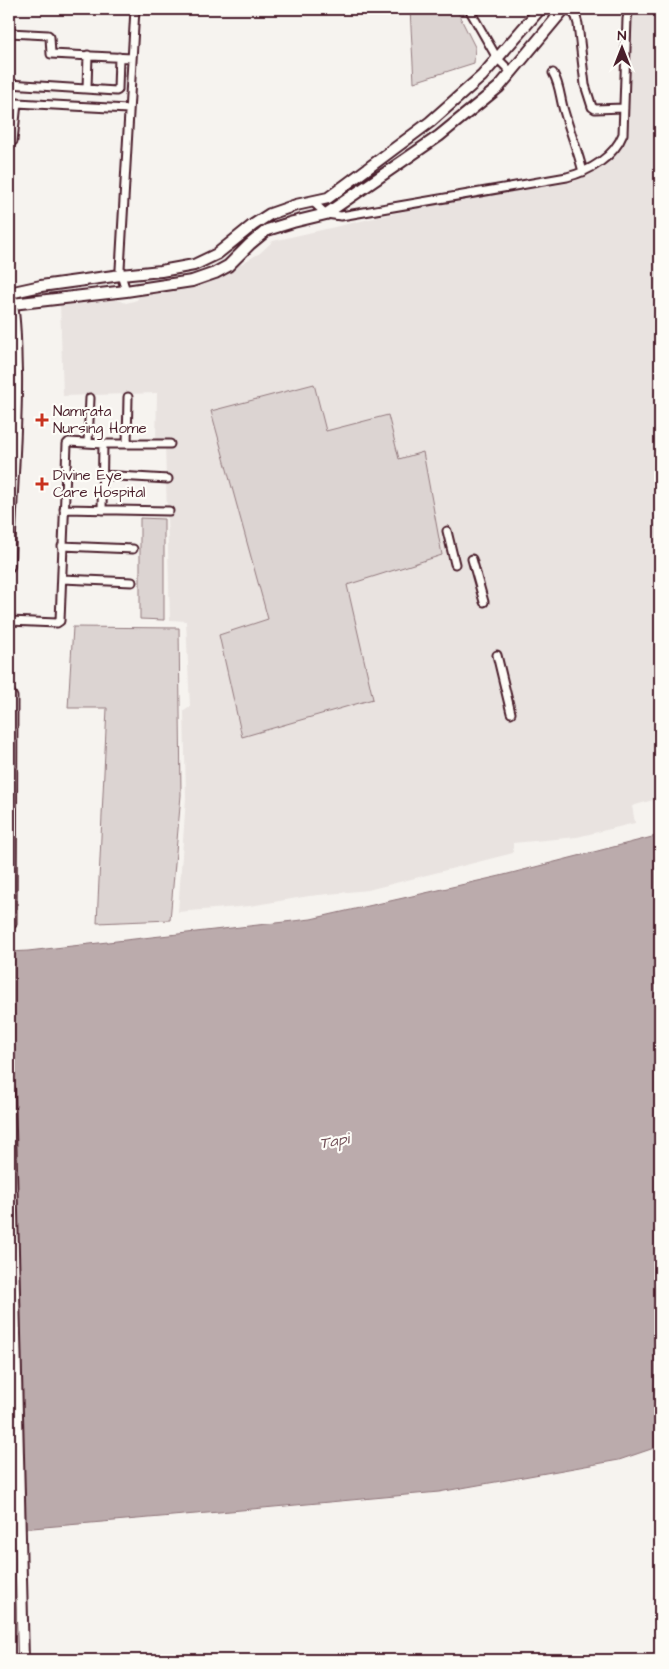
<svg xmlns="http://www.w3.org/2000/svg" width="669" height="1669" font-family="'Architects Daughter',sans-serif">
<style>
.built{fill:#e9e3e0}
.green{fill:#dcd4d2;stroke:#937a7e}
.water{fill:#bbabac;stroke:#8e7378}
.lines{fill:none;stroke-linecap:round;stroke-linejoin:round}
.minor-casing{stroke:#4a1f2b;stroke-width:11}
.tertiary-casing{stroke:#4a1f2b;stroke-width:12}
.secondary-casing{stroke:#4a1f2b;stroke-width:14}
.minor{stroke:#fdfcf7;stroke-width:7}
.tertiary{stroke:#fdfcf7;stroke-width:9}
.secondary{stroke:#fdfcf7;stroke-width:10}
.poi-dot{fill:#c8321e;stroke:#fdfcf7;stroke-width:2}
.labels{text-anchor:middle;stroke-width:4.5;stroke-linejoin:round;paint-order:stroke}
.poi-label{font-size:15px;fill:#4a1f2b;stroke:#fdfcf7;text-anchor:start}
.water-label{font-size:16px;font-style:italic;fill:#725058;stroke:#fdfcf7}
</style>
<rect width="100%" height="100%" fill="#f6f3ef"/>
<filter id="ink" filterUnits="userSpaceOnUse"><feTurbulence type="fractalNoise" baseFrequency=".02" numOctaves="2"/><feDisplacementMap in="SourceGraphic" scale="10" xChannelSelector="R" yChannelSelector="G"/><feConvolveMatrix kernelMatrix="1 2 1 2 8 2 1 2 1" color-interpolation-filters="sRGB"/></filter>
<g filter="url(#ink)">
<path class="built" d="M 630,9 L 660,9 L 660,798 L 632,806 L 635,823 L 577,837 L 513,843 L 513,853 L 368,890 L 309,896 L 250,906 L 178,912 L 186,798 L 184,711 L 190,707 L 186,621 L 170,620 L 165,444 L 156,442 L 157,393 L 63,396 L 60,301 L 109,296 L 126,303 L 137,300 L 141,293 L 211,281 L 260,253 L 273,241 L 440,203 L 573,182 L 602,164 L 627,135 Z"/>
<path class="green" d="M 410,9 L 456,9 L 475,47 L 474,63 L 414,82 Z
M 314,384 L 326,431 L 388,415 L 399,459 L 423,452 L 442,555 L 347,585 L 373,699 L 242,737 L 219,635 L 268,619 L 211,411 Z
M 140,518 L 164,519 L 164,620 L 140,619 Z
M 73,627 L 179,628 L 181,795 L 170,920 L 97,923 L 107,708 L 68,708 Z"/>
<path class="water" d="M 660,835 L 660,1446 L 619,1460 L 439,1492 L 219,1512 L 9,1530 L 9,952 L 28,951 L 311,919 L 500,876 Z"/>
<g class="lines">
<defs>
<path id="minor" d="M 469,9 L 497,58 L 511,72
M 570,9 L 576,17 L 578,24 L 585,85 L 592,107 L 595,109 L 624,108
M 9,33 L 48,35 L 50,37 L 51,54 L 132,58
M 553,73 C 560,85 560,98 564,111 C 570,132 578,151 583,172
M 9,84 L 116,91 L 118,90 L 119,57
M 87,88 L 88,55
M 13,141 L 17,103 L 128,109
M 313,202 L 326,214 L 341,216 L 567,177 C 590,171 614,157 623,134 L 627,19 L 629,9
M 126,291 L 121,275 L 120,269 L 135,9
M 88,443 L 90,398
M 127,444 L 128,397
M 102,475 L 168,479
M 64,509 L 169,511
M 102,510 L 103,444
M 447,531 L 455,564
M 62,546 L 133,549
M 472,559 L 484,602
M 62,579 L 132,582
M 9,621 L 57,623 L 60,621 L 67,444 L 69,442 L 103,444 L 170,444
M 497,655 L 511,713
M 9,690 L 13,697 L 12,924 L 9,926"/>
<path id="tertiary" d="M 550,9 L 558,16"/>
<path id="secondary" d="M 9,293 L 41,286 L 121,275 L 161,271 L 194,265 L 217,254 L 253,225 L 270,214 L 296,205 L 328,198 L 430,122 L 482,76 L 540,9
M 12,304 L 126,291 L 192,281 L 215,273 L 228,266 L 250,244 L 267,230 L 293,222 L 326,214 L 439,136 L 499,87 L 564,9
M 9,566 C 10,501 17,436 16,371 C 15,349 16,327 12,306
M 9,1089 L 23,1660
M 9,1512 L 12,1660"/>
</defs>
<use href="#minor" class="minor-casing"/>
<use href="#tertiary" class="tertiary-casing"/>
<use href="#secondary" class="secondary-casing"/>
<use href="#minor" class="minor"/>
<use href="#tertiary" class="tertiary"/>
<use href="#secondary" class="secondary"/>
</g>
</g>
<g class="poi-dot">
<path d="M39.5 412.5h5v5h5v5h-5v5h-5v-5h-5v-5h5z"/>
<path d="M39.5 476.5h5v5h5v5h-5v5h-5v-5h-5v-5h5z"/>
</g>
<g class="labels">
<g class="poi-label">
<text x="53" y="416">Namrata<tspan x="53" dy="17">Nursing Home</tspan></text>
<text x="53" y="480">Divine Eye<tspan x="53" dy="17">Care Hospital</tspan></text>
</g>
<g class="water-label">
<text transform="translate(334 1140) rotate(-10)" y="6">Tapi</text>
</g>
</g>
<rect width="669" height="1669" fill="none" stroke="#fdfcf7" stroke-width="30"/>
<rect x="15" y="15" width="639" height="1639" fill="none" stroke="#4a1f2b" stroke-width="2" filter="url(#ink)"/>
<g transform="translate(622 48)" stroke="#fdfcf7" stroke-width="4" paint-order="stroke">
<path d="M0-4L9 19L0 12L-9 19Z" fill="#4a1f2b"/>
<text y="-8" font-size="14" font-weight="bold" text-anchor="middle" fill="#4a1f2b">N</text>
</g>
</svg>
